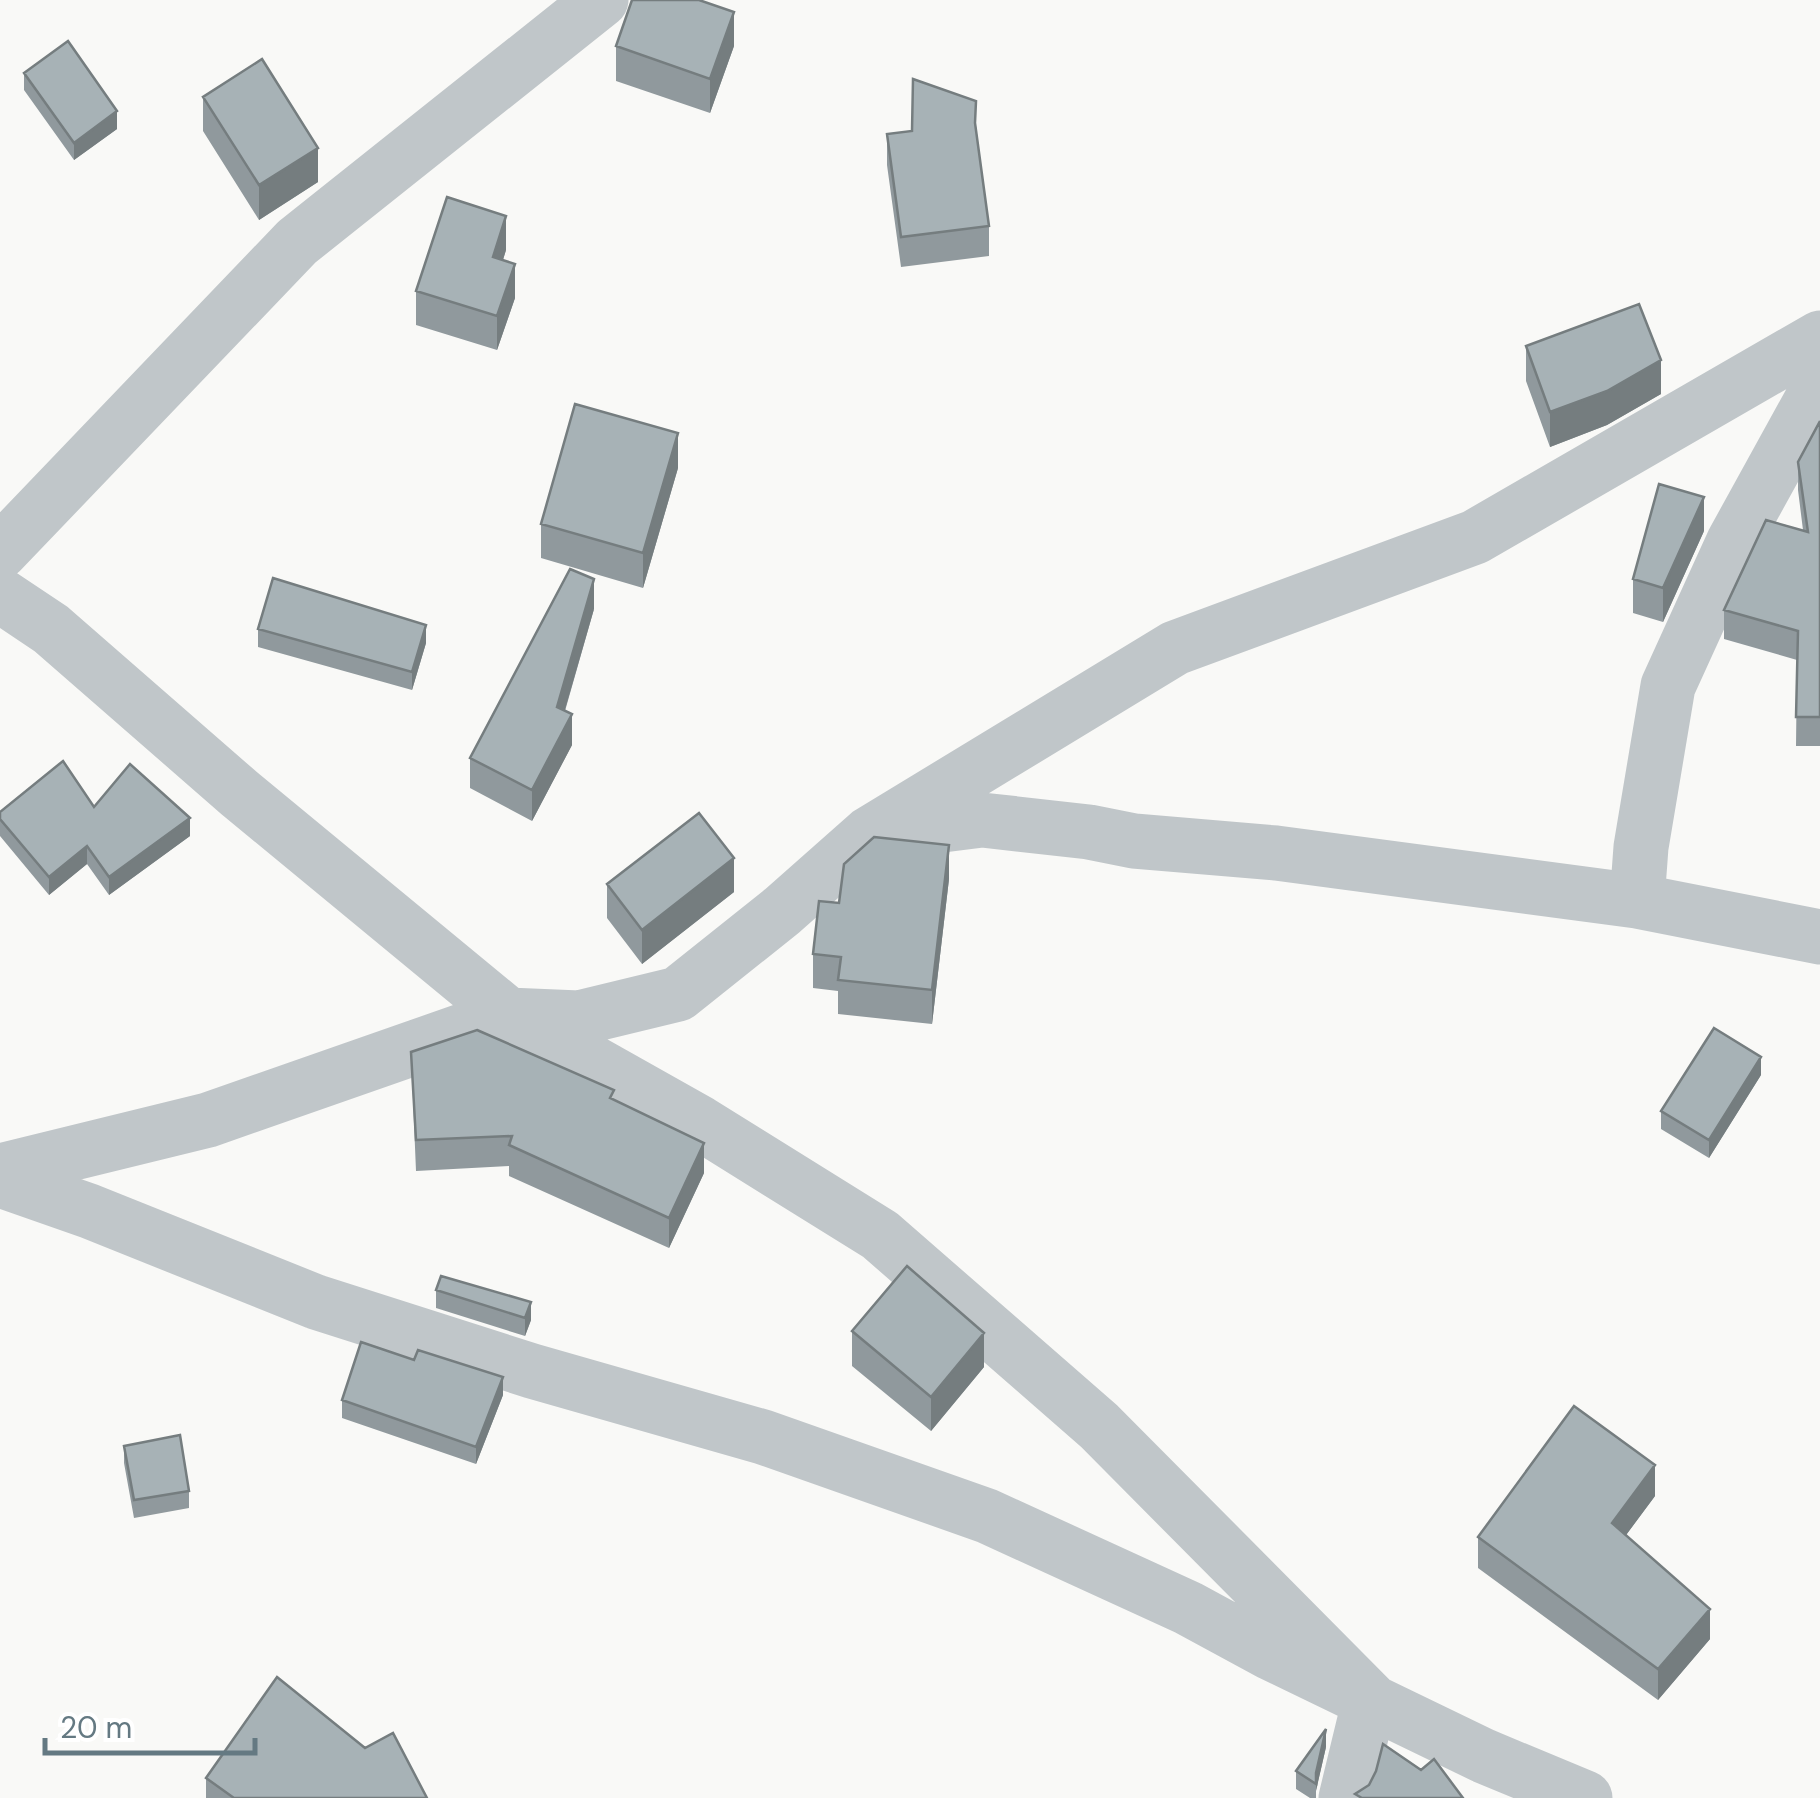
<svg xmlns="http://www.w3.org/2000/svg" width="1820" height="1798" font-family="'DM Sans',sans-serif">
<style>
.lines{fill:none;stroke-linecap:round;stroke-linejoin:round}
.street{stroke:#c0c6c9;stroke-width:55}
.wall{fill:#90999d}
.shaded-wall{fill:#757d7f}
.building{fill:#a7b2b6;stroke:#757d7f;stroke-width:2.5}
</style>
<rect width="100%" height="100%" fill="#f9f9f7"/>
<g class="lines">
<path class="street" d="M 0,552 L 297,242 L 601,0
M 0,595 L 51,629 L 239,793 L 508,1015 L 700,1123 L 880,1235 L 1099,1426 L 1370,1699 L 1346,1798
M 887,832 L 982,820 L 1089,832 L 1134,841 L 1276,853 L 1637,901 L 1820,937
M 1637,901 L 1641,847 L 1668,686 L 1734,541 L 1820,385
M 0,1171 L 208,1120 L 508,1015 L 579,1018 L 678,994 L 782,911 L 869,834 L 1175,648 L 1475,537 L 1820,338
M 0,1180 L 89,1211 L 316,1302 L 532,1371 L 763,1437 L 987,1516 L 1188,1608 L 1271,1653 L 1484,1756 L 1585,1798"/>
</g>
<path class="wall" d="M 616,46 L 734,46 L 710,113 L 616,81 Z
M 24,73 L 117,129 L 74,160 L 24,90 Z
M 203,97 L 318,182 L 259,220 L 203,131 Z
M 976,126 L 989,226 L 989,256 L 901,267 L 887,165 L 887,134 Z
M 506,250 L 503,260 L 515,298 L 497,350 L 416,325 L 416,291 Z
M 1526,346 L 1661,394 L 1607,425 L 1550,447 L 1526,381 Z
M 1820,421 L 1820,746 L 1796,746 L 1797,660 L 1724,639 L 1724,610 L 1803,530 L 1798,490 L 1798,462 Z
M 678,468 L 643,588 L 541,558 L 541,524 Z
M 1704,531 L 1663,622 L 1633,613 L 1633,579 Z
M 594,609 L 565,711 L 572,745 L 532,821 L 470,788 L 470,758 Z
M 258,629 L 426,643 L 412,690 L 258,647 Z
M 94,807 L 190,836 L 109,895 L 87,864 L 49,895 L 0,836 L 0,812 Z
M 949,879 L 932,1024 L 838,1014 L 838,991 L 813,988 L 813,954 Z
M 607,884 L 734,892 L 642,964 L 607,918 Z
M 411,1052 L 614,1100 L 704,1173 L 669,1248 L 509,1176 L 509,1166 L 416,1171 Z
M 1761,1075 L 1709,1158 L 1661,1129 L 1661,1111 Z
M 436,1290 L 531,1320 L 525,1336 L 436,1308 Z
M 852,1331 L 984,1367 L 931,1431 L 852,1366 Z
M 503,1395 L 476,1464 L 342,1418 L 342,1400 Z
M 124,1446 L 189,1491 L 189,1508 L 134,1518 L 124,1463 Z
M 1655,1496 L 1626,1535 L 1710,1639 L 1658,1700 L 1478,1568 L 1478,1537 Z
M 1326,1747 L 1316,1790 L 1316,1798 L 1310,1798 L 1296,1789 L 1296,1771 Z
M 365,1748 L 427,1798 L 206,1798 L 206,1778 Z"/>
<path class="shaded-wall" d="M 734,12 L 734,46 L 710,113 L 710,79 Z
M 117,111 L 117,129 L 74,160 L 74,143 Z
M 318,148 L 318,182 L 259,220 L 259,185 Z
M 506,216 L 506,250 L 493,291 L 493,257 Z
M 515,264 L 515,298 L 497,350 L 497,316 Z
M 1661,360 L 1661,394 L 1607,425 L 1550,447 L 1550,412 Z
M 678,433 L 678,468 L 643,588 L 643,553 Z
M 1704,497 L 1704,531 L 1663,622 L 1663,588 Z
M 594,579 L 594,609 L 557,737 L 557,707 Z
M 426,625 L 426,643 L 412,690 L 412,672 Z
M 572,714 L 572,745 L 532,821 L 532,790 Z
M 190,818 L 190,836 L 109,895 L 109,877 Z
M 949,845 L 949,879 L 932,1024 L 932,990 Z
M 87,846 L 87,864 L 49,895 L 49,877 Z
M 734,858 L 734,892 L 642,964 L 642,930 Z
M 1761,1057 L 1761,1075 L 1709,1158 L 1709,1140 Z
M 704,1143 L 704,1173 L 669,1248 L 669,1218 Z
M 531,1302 L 531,1320 L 525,1336 L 525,1318 Z
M 984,1333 L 984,1367 L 931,1431 L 931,1397 Z
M 503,1377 L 503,1395 L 476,1464 L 476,1447 Z
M 1655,1465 L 1655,1496 L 1612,1554 L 1612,1523 Z
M 1710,1609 L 1710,1639 L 1658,1700 L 1658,1669 Z
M 1326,1729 L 1326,1747 L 1316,1791 L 1316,1773 Z"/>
<path class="building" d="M 632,0 L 699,0 L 734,12 L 710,79 L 616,46 Z
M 68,41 L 117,111 L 74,143 L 24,73 Z
M 262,59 L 318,148 L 259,185 L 203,97 Z
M 913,79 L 976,101 L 975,123 L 989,226 L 901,237 L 887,134 L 912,131 Z
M 447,197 L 506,216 L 493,257 L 515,264 L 497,316 L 416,291 Z
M 1639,304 L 1661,360 L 1607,391 L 1550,412 L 1526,346 Z
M 575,404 L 678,433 L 643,553 L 541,524 Z
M 1820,421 L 1820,717 L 1796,717 L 1798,631 L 1724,610 L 1766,520 L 1808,532 L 1798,462 Z
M 1659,484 L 1704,497 L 1663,588 L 1633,579 Z
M 570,569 L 594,579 L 557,707 L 572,714 L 532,790 L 470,758 Z
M 273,578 L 426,625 L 412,672 L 258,629 Z
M 63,761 L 94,807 L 130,764 L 190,818 L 109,877 L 87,846 L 49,877 L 0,819 L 0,812 Z
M 699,813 L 734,858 L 642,930 L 607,884 Z
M 874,837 L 949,845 L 932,990 L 838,980 L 841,957 L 813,954 L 819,901 L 839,903 L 844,864 Z
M 1714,1028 L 1761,1057 L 1709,1140 L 1661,1111 Z
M 477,1030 L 614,1090 L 610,1098 L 704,1143 L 669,1218 L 509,1145 L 512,1136 L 416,1140 L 411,1052 Z
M 907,1266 L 984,1333 L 931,1397 L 852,1331 Z
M 441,1276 L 531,1302 L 525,1318 L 436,1290 Z
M 361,1342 L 414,1360 L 418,1350 L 503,1377 L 476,1447 L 342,1400 Z
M 1574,1406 L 1655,1465 L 1612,1523 L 1710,1609 L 1658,1669 L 1478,1537 Z
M 180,1435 L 189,1491 L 134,1500 L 124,1446 Z
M 277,1677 L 365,1748 L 393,1733 L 427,1798 L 234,1798 L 206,1778 Z
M 1326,1729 L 1316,1773 L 1316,1784 L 1296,1771 Z
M 1383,1744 L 1421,1770 L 1434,1759 L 1463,1798 L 1362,1798 L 1355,1794 L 1369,1785 L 1376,1771 Z"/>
<path d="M45 1738v15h210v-15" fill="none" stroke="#647982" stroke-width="5"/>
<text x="60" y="1738" font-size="30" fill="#647982" stroke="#ffffff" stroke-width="8" paint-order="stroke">20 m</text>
</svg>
